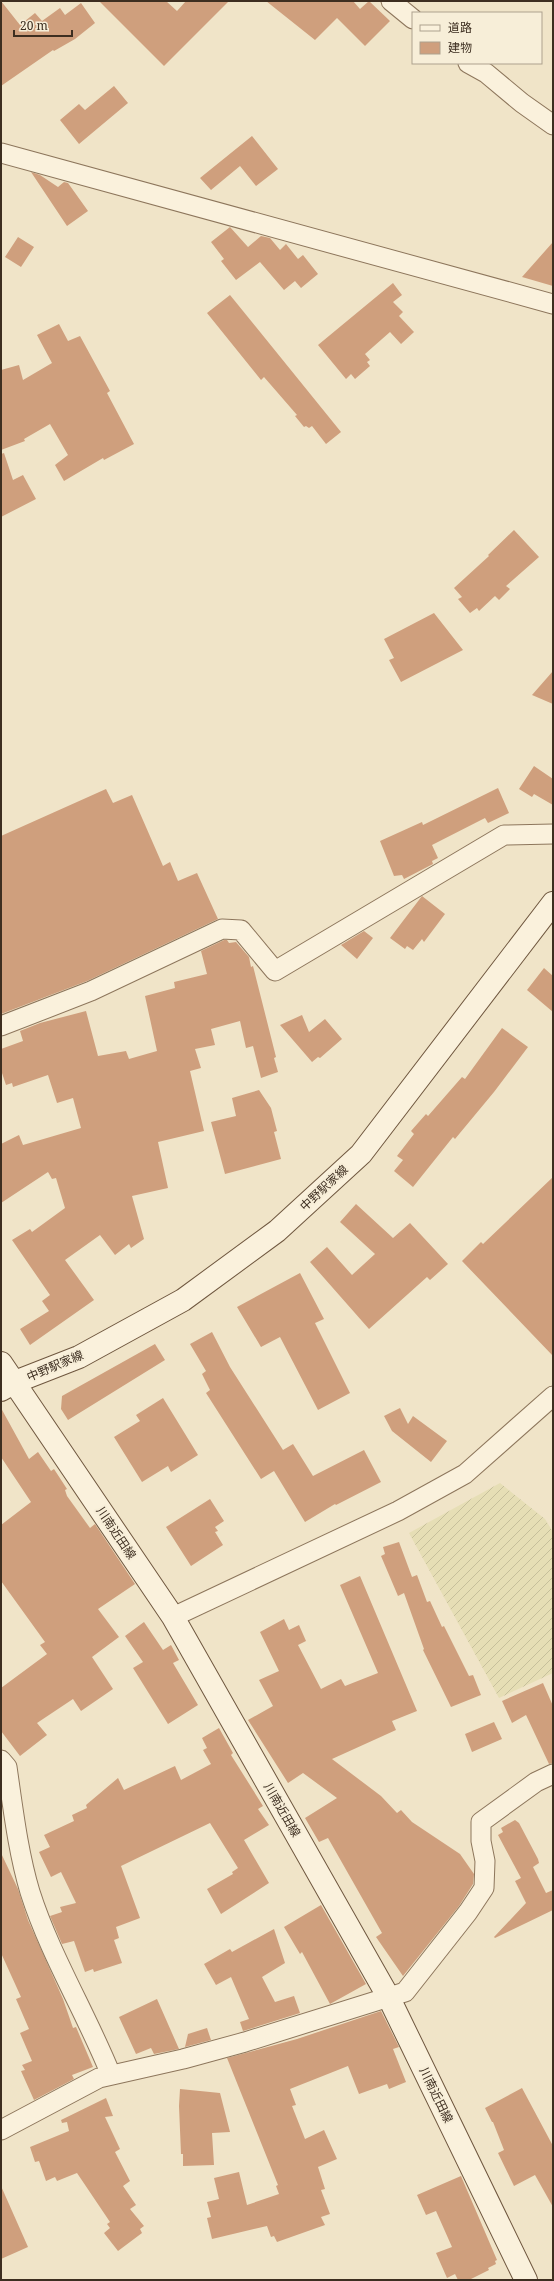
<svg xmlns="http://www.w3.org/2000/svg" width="554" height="2281" font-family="'Noto Serif','Noto Sans JP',serif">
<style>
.farmland{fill:url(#farmland-furrows)}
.building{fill:#cf9f7d}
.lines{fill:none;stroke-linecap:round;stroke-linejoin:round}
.minor-casing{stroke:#8d765c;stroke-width:21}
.secondary-casing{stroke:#6f573f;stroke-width:24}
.minor{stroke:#faf1dc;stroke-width:19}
.secondary{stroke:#faf1dc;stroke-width:22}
.labels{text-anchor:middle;stroke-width:4;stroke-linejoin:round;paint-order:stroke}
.street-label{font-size:12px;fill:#3d2e20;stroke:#f7eed8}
</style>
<defs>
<pattern id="farmland-furrows" width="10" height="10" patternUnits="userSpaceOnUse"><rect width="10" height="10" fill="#e6deb5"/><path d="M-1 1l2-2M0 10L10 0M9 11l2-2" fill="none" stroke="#c6bf9b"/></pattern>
</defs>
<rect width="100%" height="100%" fill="#f0e4c8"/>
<path class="farmland" d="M 500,1483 L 545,1519 L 553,1532 L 553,1673 L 499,1698 L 409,1533 Z"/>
<path class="building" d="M 1,1 L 20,25 L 35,13 L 42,21 L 60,8 L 65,15 L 81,3 L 95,23 L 75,39 L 54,51 L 53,50 L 1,86 Z
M 99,1 L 166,1 L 177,11 L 186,1 L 229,1 L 164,66 Z
M 266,1 L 353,1 L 360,9 L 369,1 L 390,21 L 365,46 L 337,18 L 315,40 Z
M 114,86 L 128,103 L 79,144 L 60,120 L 79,104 L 85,110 Z
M 252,136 L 278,169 L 256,186 L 240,166 L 211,190 L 200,178 Z
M 31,172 L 40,175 L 58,187 L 64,182 L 68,183 L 88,211 L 67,226 Z
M 230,227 L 248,247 L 261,236 L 270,238 L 280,250 L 286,244 L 298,259 L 303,255 L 318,274 L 301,288 L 295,281 L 284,290 L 260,262 L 236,280 L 221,261 L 224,259 L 211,242 Z
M 18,237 L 34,247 L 21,267 L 5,257 Z
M 553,242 L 553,286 L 522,277 Z
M 393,283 L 402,295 L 393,302 L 403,312 L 399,316 L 414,332 L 401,344 L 390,332 L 365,354 L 370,360 L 367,362 L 370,366 L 355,379 L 351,374 L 346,379 L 318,345 Z
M 230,295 L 341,432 L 326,444 L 312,426 L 309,428 L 306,426 L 304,427 L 295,416 L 297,415 L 264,377 L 261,380 L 207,313 Z
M 59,324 L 68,341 L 80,336 L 110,391 L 107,393 L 134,444 L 104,460 L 103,458 L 64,481 L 55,465 L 68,455 L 50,424 L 24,439 L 25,441 L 1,450 L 1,370 L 19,365 L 23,380 L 52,363 L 37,335 Z
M 4,453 L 13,480 L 23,475 L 36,499 L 1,517 L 1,454 Z
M 514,530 L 539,557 L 506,586 L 510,589 L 499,600 L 495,596 L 479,611 L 477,608 L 470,613 L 458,599 L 462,597 L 454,588 L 489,556 L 488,555 Z
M 434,613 L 463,650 L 401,682 L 389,660 L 394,658 L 384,639 Z
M 553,671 L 553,704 L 532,695 Z
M 534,766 L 553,779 L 553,805 L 534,794 L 532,797 L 519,789 Z
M 498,788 L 509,813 L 488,823 L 485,818 L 432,845 L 438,858 L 432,861 L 433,864 L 404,879 L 402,875 L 394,876 L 380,841 L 422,822 L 423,825 Z
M 106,789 L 113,803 L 132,795 L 163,866 L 170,862 L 178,881 L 197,873 L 218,919 L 87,981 L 1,1014 L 1,836 Z
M 422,896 L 445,914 L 424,942 L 422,939 L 413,950 L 407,946 L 405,949 L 390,938 Z
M 364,931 L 373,938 L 357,959 L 341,945 Z
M 224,940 L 227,940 L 229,943 L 236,942 L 249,957 L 251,967 L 253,966 L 276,1057 L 274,1058 L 278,1072 L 261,1078 L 253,1046 L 246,1048 L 240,1021 L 211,1029 L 215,1045 L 195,1049 L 201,1068 L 190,1071 L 204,1131 L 158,1142 L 168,1188 L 132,1196 L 144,1239 L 131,1248 L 129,1244 L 115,1255 L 100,1235 L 65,1260 L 94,1300 L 30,1345 L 20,1329 L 49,1311 L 42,1301 L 50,1295 L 12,1240 L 30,1229 L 32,1232 L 65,1208 L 56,1178 L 52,1179 L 48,1172 L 1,1203 L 1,1144 L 19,1135 L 23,1145 L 81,1128 L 73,1098 L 57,1103 L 48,1075 L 13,1087 L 12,1083 L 6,1085 L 1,1070 L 1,1049 L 23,1041 L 20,1031 L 40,1023 L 86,1011 L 98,1056 L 126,1051 L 129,1059 L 157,1051 L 145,996 L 175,988 L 174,982 L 207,974 L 201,951 Z
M 544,968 L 553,976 L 553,1012 L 527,990 Z
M 302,1015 L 309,1032 L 325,1019 L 342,1039 L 320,1058 L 318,1057 L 312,1062 L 280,1025 Z
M 502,1028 L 528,1047 L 494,1092 L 455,1139 L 453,1137 L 413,1187 L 394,1171 L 403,1160 L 397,1156 L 414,1134 L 411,1131 L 426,1114 L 428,1116 L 462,1077 L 465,1079 Z
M 259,1090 L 271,1108 L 277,1131 L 274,1132 L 281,1159 L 225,1174 L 211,1122 L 236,1116 L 232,1098 Z
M 553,1177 L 553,1356 L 462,1261 L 481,1242 L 483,1244 Z
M 356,1204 L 393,1238 L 410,1223 L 448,1264 L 430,1280 L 427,1277 L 369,1329 L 310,1262 L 327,1247 L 352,1275 L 375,1254 L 340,1222 Z
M 300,1273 L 324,1319 L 315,1323 L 350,1393 L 318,1410 L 280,1337 L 261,1347 L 237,1307 Z
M 212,1332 L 230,1367 L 283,1450 L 293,1444 L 313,1476 L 364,1450 L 381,1482 L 336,1505 L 335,1504 L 305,1522 L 274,1471 L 261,1479 L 206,1393 L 210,1390 L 202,1374 L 206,1371 L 190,1344 Z
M 155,1344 L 165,1360 L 68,1420 L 61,1409 L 62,1396 Z
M 163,1398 L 198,1455 L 171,1472 L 168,1466 L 142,1482 L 114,1437 L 140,1421 L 136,1415 Z
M 1,1408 L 29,1459 L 38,1452 L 51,1471 L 54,1469 L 67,1489 L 65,1490 L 67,1496 L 90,1528 L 95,1524 L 135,1584 L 98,1609 L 119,1637 L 92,1657 L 113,1689 L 81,1711 L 73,1699 L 37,1723 L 47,1735 L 20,1756 L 1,1731 L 1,1688 L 47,1654 L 40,1645 L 45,1642 L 1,1581 L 1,1525 L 31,1502 L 1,1457 Z
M 400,1408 L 408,1424 L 413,1416 L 447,1441 L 431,1462 L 392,1431 L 384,1416 Z
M 210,1499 L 224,1521 L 215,1527 L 218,1531 L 215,1532 L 223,1545 L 191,1566 L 166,1527 Z
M 399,1542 L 412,1577 L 417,1575 L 427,1602 L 430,1601 L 442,1627 L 444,1626 L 469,1676 L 473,1675 L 481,1695 L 451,1707 L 423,1650 L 424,1649 L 404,1593 L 398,1596 L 381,1556 L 385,1554 L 383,1547 Z
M 360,1576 L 417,1711 L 392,1721 L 396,1730 L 332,1759 L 381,1796 L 397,1813 L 401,1810 L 412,1822 L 460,1854 L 474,1874 L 473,1884 L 459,1906 L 403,1976 L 376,1937 L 382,1933 L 328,1838 L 319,1842 L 305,1818 L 337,1798 L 303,1773 L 288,1783 L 248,1720 L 273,1706 L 259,1680 L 279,1671 L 260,1632 L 284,1619 L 289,1630 L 299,1625 L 306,1641 L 298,1645 L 321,1689 L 341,1679 L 345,1686 L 378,1673 L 340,1585 Z
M 144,1622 L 163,1650 L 171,1645 L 179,1660 L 173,1663 L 198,1705 L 168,1724 L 133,1668 L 143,1662 L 125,1636 Z
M 543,1683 L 553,1706 L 553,1763 L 549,1764 L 526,1715 L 512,1723 L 502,1701 Z
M 494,1722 L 502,1739 L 472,1752 L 465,1734 Z
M 219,1728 L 233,1753 L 231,1755 L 263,1806 L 258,1809 L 269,1825 L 244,1840 L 269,1883 L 221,1914 L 207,1889 L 233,1874 L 232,1872 L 238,1868 L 210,1823 L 121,1866 L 140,1918 L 116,1927 L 119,1938 L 114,1940 L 122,1963 L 94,1972 L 93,1969 L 85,1972 L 74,1941 L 62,1944 L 50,1916 L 62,1912 L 60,1907 L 76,1903 L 61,1872 L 51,1877 L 39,1852 L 50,1847 L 44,1835 L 74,1821 L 72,1815 L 87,1808 L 86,1805 L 118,1778 L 124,1790 L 175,1766 L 181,1780 L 211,1764 L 203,1750 L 207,1748 L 202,1738 Z
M 515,1820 L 519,1823 L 538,1859 L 539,1863 L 533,1867 L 546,1893 L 553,1890 L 553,1910 L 495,1938 L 494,1937 L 526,1903 L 515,1881 L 521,1878 L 498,1835 L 503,1832 L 501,1828 Z
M 1,1853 L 18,1889 L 28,1920 L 63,1999 L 73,2028 L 76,2027 L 93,2067 L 72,2075 L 74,2079 L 34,2100 L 21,2071 L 25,2070 L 22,2065 L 32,2061 L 20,2033 L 29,2029 L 16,1999 L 21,1997 L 1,1953 Z
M 321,1905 L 366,1984 L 330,2004 L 302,1952 L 300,1954 L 284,1927 Z
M 274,1929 L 285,1963 L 262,1977 L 275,2002 L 294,1996 L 300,2013 L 243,2031 L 240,2022 L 249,2019 L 231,1977 L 216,1985 L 204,1964 L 230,1949 L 232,1952 Z
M 157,1999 L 179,2049 L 154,2054 L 151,2048 L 136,2054 L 119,2017 Z
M 381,2011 L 399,2047 L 393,2049 L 406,2082 L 389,2089 L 387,2084 L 359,2094 L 348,2066 L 290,2089 L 296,2105 L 292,2106 L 305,2139 L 324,2130 L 337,2159 L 318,2167 L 325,2189 L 321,2190 L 330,2214 L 321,2217 L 325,2225 L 277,2242 L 274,2236 L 271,2237 L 267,2226 L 212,2239 L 207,2218 L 211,2217 L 207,2202 L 219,2199 L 214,2178 L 239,2172 L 247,2205 L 279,2194 L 276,2186 L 278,2185 L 227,2058 L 297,2039 Z
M 207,2028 L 211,2040 L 185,2047 L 188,2034 Z
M 522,2088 L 553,2146 L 553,2207 L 535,2175 L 514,2186 L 498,2153 L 504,2150 L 493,2122 L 492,2122 L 485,2108 Z
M 180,2089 L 220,2093 L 230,2132 L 212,2133 L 214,2165 L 183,2166 L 183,2154 L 181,2154 L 179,2106 Z
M 106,2098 L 113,2116 L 105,2117 L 120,2149 L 115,2152 L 130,2181 L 123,2186 L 136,2205 L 130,2209 L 144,2226 L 140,2229 L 142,2233 L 118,2251 L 104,2233 L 110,2228 L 107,2224 L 110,2222 L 77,2173 L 57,2181 L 55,2177 L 46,2181 L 39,2161 L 35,2162 L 30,2147 L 69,2131 L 67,2122 L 62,2123 L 61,2120 Z
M 461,2176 L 497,2260 L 495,2261 L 496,2264 L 488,2268 L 489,2270 L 469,2280 L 458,2280 L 455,2274 L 447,2278 L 436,2253 L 452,2247 L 436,2211 L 426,2215 L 417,2195 Z
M 1,2186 L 28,2247 L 1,2259 Z"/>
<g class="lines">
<defs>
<path id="minor" d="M 391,1 L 413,19
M 468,63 L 486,73 L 522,103 L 553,125
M 1,153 L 553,304
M 1,1026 L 91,991 L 222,929 L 241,930 L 275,971 L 504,835 L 553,834
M 173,1617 L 398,1511 L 465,1474 L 553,1396
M 1,1760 L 7,1767 C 13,1808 18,1852 30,1892 C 50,1955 86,2013 111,2075
M 1,2130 L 99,2078 L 183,2059 L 245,2042 L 405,1992 L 468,1912 L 484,1888 L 485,1861 L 481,1841 L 481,1822 L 536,1782 L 553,1774"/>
<path id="secondary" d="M 1,1363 L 173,1617 L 389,1998 L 526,2280
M 1,1390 L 15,1382 L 79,1357 L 183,1300 L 277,1231 L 361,1154 L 553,903"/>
</defs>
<use href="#minor" class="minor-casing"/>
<use href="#secondary" class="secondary-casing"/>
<use href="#minor" class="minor"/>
<use href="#secondary" class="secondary"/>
</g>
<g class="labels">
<g class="street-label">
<text transform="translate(324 1188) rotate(-43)" y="4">中野駅家線</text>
<text transform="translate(55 1366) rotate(-23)" y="4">中野駅家線</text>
<text transform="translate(116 1533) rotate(56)" y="4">川南近田線</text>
<text transform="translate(282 1810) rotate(60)" y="4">川南近田線</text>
<text transform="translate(436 2095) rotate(64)" y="4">川南近田線</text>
</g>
</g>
<rect width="554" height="2281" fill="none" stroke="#3d2e20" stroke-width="4"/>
<rect x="412" y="12" width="130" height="52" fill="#f7eed8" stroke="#ada18e"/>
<rect x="420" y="25" width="20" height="6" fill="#faf1dc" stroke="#ada18e"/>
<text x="448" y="32" font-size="12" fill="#3d2e20">道路</text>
<rect x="420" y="42" width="20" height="12" fill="#cf9f7d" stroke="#ada18e"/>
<text x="448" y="52" font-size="12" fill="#3d2e20">建物</text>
<path d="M14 30v6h58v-6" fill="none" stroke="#3d2e20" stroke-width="2"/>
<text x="20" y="30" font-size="12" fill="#3d2e20" stroke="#f7eed8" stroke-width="3" paint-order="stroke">20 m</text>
</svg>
